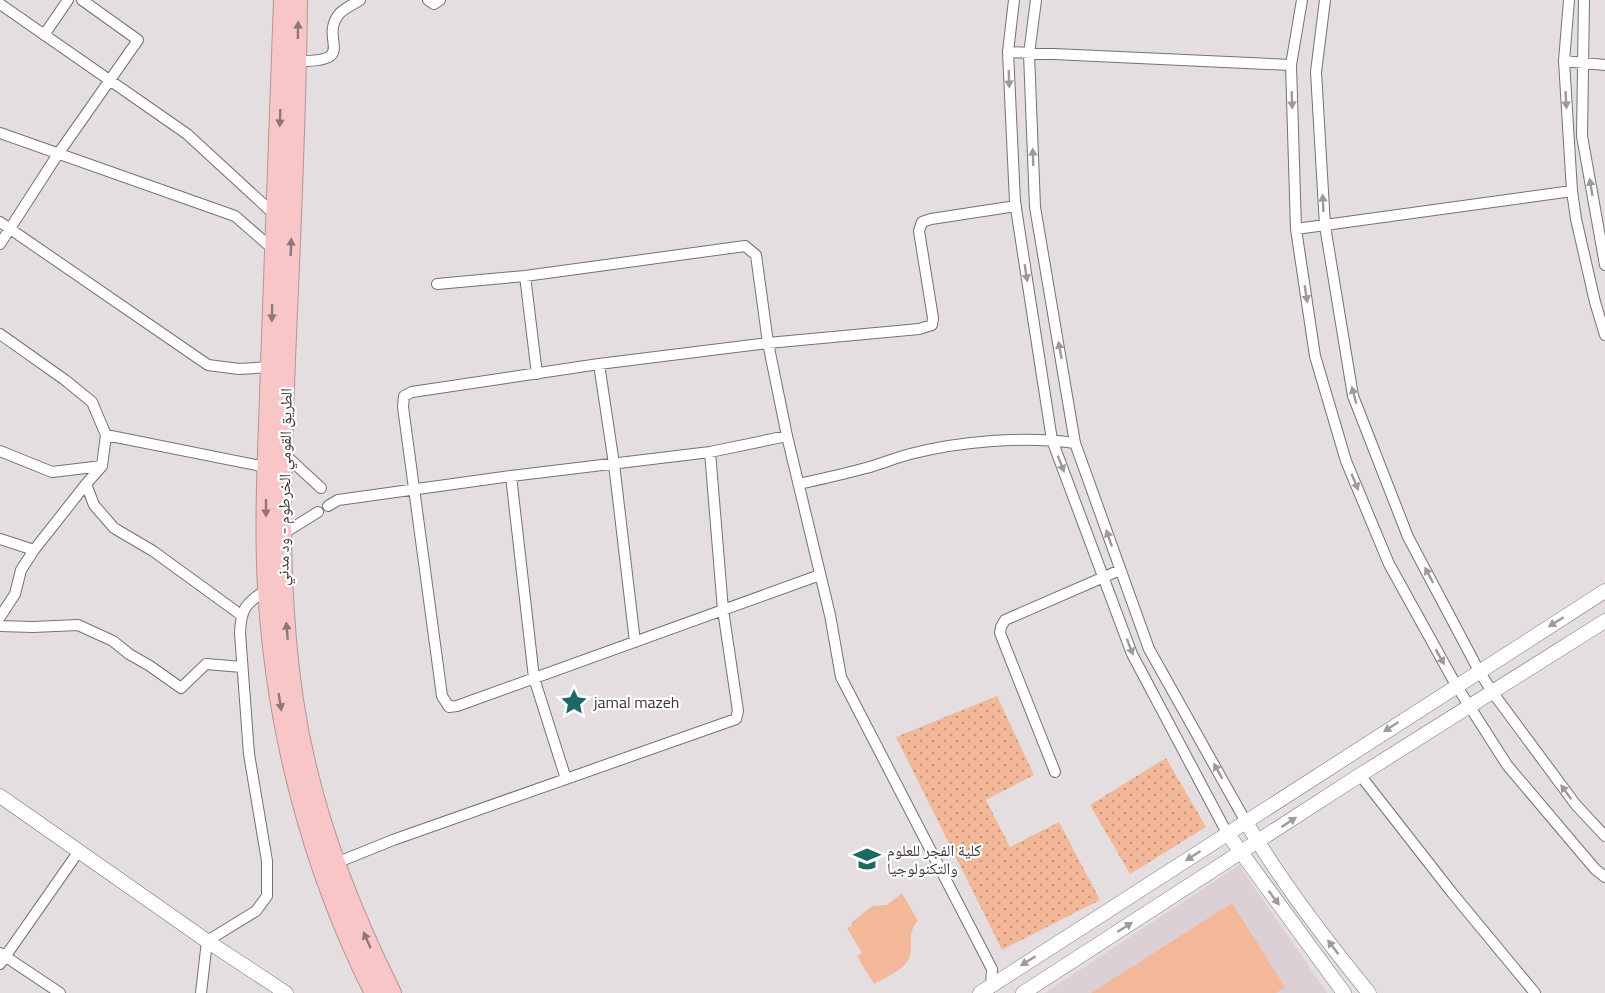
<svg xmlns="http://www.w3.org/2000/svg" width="1605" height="993" font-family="'Titillium Web','Noto Naskh Arabic',sans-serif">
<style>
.built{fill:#dccfd5}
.grass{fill:#f3b899}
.park{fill:url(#park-dots)}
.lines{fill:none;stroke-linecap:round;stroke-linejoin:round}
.street-casing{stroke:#767173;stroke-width:12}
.secondary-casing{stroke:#767173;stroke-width:15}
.highway-casing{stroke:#b69495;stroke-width:20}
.street{stroke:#fff;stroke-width:10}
.secondary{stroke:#fff;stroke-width:14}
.highway{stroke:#f9c6c7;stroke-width:18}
.oneway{fill:#8f7778}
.oneway2{fill:#9c9a9c}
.labels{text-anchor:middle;stroke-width:4.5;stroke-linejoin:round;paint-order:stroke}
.street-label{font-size:16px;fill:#393638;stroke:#fff}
.poi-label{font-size:16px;fill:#393638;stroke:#fff;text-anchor:start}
</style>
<defs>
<pattern id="park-dots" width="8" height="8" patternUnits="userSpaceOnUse" patternTransform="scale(1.5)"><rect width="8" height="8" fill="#f3b899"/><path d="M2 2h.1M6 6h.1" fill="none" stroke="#c6967e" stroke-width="1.8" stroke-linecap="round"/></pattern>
</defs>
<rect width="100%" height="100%" fill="#e4dee1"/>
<path class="built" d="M 1239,865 L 1327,993 L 1045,993 Z"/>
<path class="grass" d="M 902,893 L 918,921 C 905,933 916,949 907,962 C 900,972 884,978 874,984 L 857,956 L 862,953 L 847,928 L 852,926 L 851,923 L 872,906 L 887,905 Z
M 1232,903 L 1285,987 L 1276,993 L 1091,993 Z"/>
<path class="park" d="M 997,696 L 1034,775 L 986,800 L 1010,847 L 1059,822 L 1100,900 L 1002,950 L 896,737 Z
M 1166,758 L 1206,827 L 1130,874 L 1090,805 Z"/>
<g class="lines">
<defs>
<path id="street" d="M 428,0 L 434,4 L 440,0
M 1014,0 L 1008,52 L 1015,202 L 1052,440 L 1132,654 L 1227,833
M 1036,0 L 1029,54 L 1035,207 L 1075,443 L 1149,649 L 1246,822
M 1302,0 L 1291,65 L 1296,229 L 1315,356 L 1346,461 L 1389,564 L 1456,685 L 1507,765 L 1595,869 L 1605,877
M 1325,0 L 1316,72 L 1325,226 L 1353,396 L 1408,537 L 1479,671 L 1493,693 L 1576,805 L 1605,836
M 1569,0 L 1564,61 L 1572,191 L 1576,219 L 1595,302 L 1605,335
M 1584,0 L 1582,136 L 1605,265
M 0,4 L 187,134 L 275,215
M 44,35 L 68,0
M 1008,52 L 1291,65
M 297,61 C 361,62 317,39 340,13 C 345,8 354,4 360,0
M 1564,61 L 1605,65
M 0,133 L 235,216 L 274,250
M 0,222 L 208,365 L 239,369 L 270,367
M 1296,229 L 1572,191
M 0,244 L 58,154 L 138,40 L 82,0
M 525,276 L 537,374
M 437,284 L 525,276 L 745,246 L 756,255 L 768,343 L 787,436 L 830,615 L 841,677 L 992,969 L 991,986
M 0,334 L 65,380 L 92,402 L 106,435 L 266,467
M 599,364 L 614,464 L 635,642
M 0,451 L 52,472 L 102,466
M 282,452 L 321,488
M 511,476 L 534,678 L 566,779
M 86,484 L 94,505 L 114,528 L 153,551 L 241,615
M 799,484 C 821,479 844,474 866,468 C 881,464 895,458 910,454 C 961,441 1023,436 1075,443
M 328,506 L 338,500 L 511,476 L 710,452 L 787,436
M 281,535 L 318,512
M 0,539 L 34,550
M 820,575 L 457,706 L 449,707 L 442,696 L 403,407 L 404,396 L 412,392 L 599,364 L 768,343 L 919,329 L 932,325 L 933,318 L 919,231 L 922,222 L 931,219 L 1016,206
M 0,617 L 15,594 L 21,570 L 34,550 L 86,484 L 102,466 L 106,435
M 0,626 L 33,627 L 78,625 L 113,641 L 129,654 L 150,666 L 181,688 L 206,664 L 242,667
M 1055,772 L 1000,633 L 1001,627 L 1005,620 L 1120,570
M 1360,775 L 1453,894 L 1535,993
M 336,863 L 393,840 L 736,719 L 738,711 L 723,610 L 710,452
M 0,953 L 60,993
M 0,964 L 79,851
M 201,993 L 207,941 L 256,911 L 267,896 L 267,861 L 249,754 L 240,633 C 241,607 246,604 267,589"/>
<path id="secondary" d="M 0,796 L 207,941 L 286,993
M 1246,822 C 1281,882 1325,939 1369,993
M 1227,833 L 1344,993
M 980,993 L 1605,591
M 1023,993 L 1360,775 L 1605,621"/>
<path id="highway" d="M 283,0 C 279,122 274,243 270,365 C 268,440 263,514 267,588 C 275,728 311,868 374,993
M 298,0 C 297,112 292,223 287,335 C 282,459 276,576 294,700 C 309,802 346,901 392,993"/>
</defs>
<use href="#street" class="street-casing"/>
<use href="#secondary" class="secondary-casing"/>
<use href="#highway" class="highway-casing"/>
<use href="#street" class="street"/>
<use href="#secondary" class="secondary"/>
<use href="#highway" class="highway"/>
</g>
<defs><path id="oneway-solid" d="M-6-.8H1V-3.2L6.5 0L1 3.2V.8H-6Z" transform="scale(1.5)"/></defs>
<g class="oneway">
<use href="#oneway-solid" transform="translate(298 30) rotate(-89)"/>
<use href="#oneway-solid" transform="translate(280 118) rotate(92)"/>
<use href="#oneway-solid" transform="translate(291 247) rotate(-88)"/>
<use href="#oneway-solid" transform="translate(272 313) rotate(91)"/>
<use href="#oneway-solid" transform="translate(266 508) rotate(90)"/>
<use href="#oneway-solid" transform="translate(287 631) rotate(-95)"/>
<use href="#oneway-solid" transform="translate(280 702) rotate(81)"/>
<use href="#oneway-solid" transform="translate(367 940) rotate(-114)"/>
</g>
<g class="oneway2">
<use href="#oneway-solid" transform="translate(1009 79) rotate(88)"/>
<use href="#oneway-solid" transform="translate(1292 100) rotate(88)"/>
<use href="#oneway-solid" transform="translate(1566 100) rotate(87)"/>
<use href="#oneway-solid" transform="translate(1033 157) rotate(-92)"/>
<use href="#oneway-solid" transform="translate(1591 187) rotate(-99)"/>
<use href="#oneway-solid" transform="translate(1323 203) rotate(-93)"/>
<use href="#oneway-solid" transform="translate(1026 273) rotate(81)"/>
<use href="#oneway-solid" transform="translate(1306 294) rotate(81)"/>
<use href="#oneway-solid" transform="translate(1060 350) rotate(-100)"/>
<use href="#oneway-solid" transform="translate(1354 395) rotate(-105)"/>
<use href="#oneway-solid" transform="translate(1061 464) rotate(69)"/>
<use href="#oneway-solid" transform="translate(1355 482) rotate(67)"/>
<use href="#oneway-solid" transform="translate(1109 538) rotate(-109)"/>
<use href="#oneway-solid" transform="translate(1429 575) rotate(-118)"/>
<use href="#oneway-solid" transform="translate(1556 622) rotate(148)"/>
<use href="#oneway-solid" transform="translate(1130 647) rotate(69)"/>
<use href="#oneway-solid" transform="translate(1440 657) rotate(61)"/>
<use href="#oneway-solid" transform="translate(1391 727) rotate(147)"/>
<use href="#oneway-solid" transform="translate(1218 771) rotate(-119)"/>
<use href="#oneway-solid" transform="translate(1566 792) rotate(-126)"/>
<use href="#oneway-solid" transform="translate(1289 822) rotate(-33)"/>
<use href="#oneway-solid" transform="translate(1193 856) rotate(147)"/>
<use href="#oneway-solid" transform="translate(1274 898) rotate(53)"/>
<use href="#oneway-solid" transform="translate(1125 927) rotate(-33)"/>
<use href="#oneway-solid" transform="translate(1333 947) rotate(-127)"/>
<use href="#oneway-solid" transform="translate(1028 961) rotate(148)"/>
</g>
<defs>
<symbol id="sight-bare" viewBox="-9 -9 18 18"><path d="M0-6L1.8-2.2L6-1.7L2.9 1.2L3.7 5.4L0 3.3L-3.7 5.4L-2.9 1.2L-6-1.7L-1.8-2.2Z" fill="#1d6862" stroke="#fff" stroke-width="2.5" paint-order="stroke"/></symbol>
<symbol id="university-bare" viewBox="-9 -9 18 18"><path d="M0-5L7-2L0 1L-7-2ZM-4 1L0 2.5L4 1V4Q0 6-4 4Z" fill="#1d6862" stroke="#fff" stroke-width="2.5" paint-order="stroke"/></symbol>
</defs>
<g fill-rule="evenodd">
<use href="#sight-bare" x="555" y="683" width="38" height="38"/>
<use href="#university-bare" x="848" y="840" width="38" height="38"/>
</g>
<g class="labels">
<g class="street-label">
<text transform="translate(284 487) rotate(-89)" y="6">الطريق القومي الخرطوم - ود مدني</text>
</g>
<g class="poi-label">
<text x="594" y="708">jamal mazeh</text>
<text x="887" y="856">كلية الفجر للعلوم<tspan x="887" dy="18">والتكنولوجيا</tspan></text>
</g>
</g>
</svg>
